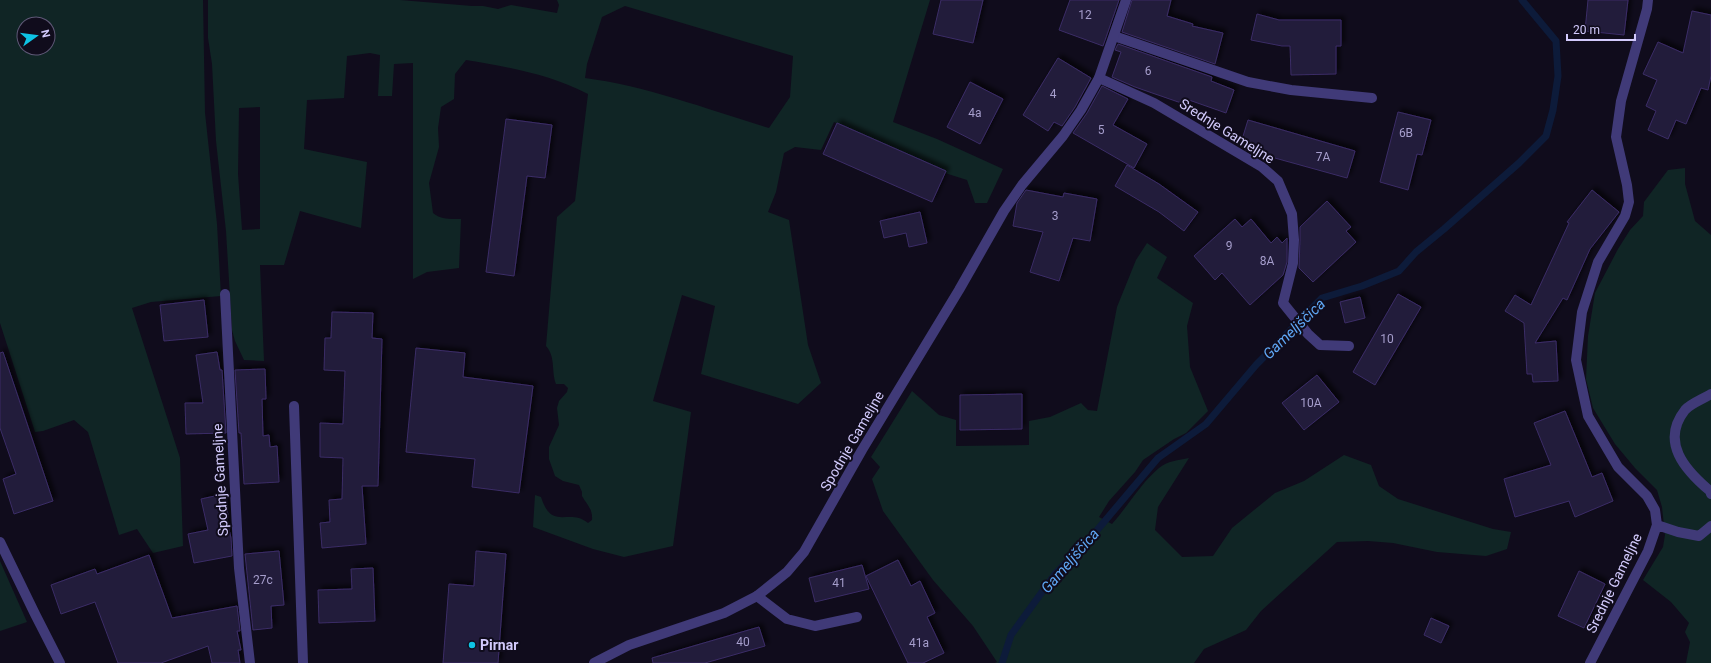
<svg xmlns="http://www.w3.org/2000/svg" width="1711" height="663" font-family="Roboto,sans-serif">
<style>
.green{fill:#102525;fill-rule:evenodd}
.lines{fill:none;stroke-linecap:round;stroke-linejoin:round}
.stream{stroke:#0d1b3a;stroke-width:7}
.building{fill:#221a3b;stroke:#3b2d66;filter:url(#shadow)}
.minor{stroke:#403a78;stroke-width:10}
.tertiary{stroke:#403a78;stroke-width:10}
.poi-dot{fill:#0ec3e4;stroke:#100c1c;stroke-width:1.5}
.labels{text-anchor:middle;stroke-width:4;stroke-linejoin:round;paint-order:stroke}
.number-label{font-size:12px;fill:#a69ecc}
.street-label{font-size:14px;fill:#d2cafc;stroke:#100c1c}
.poi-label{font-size:14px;font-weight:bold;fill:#d2cafc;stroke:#100c1c;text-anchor:start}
.water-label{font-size:15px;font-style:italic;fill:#5fa7f5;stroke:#100c1c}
</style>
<defs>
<filter id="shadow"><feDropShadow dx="3.5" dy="-3.5" stdDeviation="2" flood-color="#0009"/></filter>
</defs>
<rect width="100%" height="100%" fill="#100c1c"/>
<path class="green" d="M 0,0 L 203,0 L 205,113 L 217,224 L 221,296 L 151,302 L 132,308 L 180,458 L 183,546 L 153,553 L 137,529 L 119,535 L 88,432 L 74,420 L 43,431 L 35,432 L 0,323 ZM 24,24 L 48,24 L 48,48 L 24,48 Z
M 208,0 L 400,0 L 472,6 L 483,6 L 498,9 L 511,5 L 557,13 L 559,5 L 557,0 L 930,0 L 893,122 L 937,139 L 1003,169 L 987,203 L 975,203 L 967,180 L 948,174 L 919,159 L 834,122 L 821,150 L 795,147 L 784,153 L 776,192 L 768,212 L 789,220 L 808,345 L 821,383 L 798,404 L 701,374 L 715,306 L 682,295 L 653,401 L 691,412 L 673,546 L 624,557 L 593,549 L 533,527 L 535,495 L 541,497 C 552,532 569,507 588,523 L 592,520 C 593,509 587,505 582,496 L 582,492 L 579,485 L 563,481 L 555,476 L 549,459 L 549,447 L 559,425 L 557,408 L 559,401 L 567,392 L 568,388 L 564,384 L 556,384 C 551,371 556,357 546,346 L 557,217 L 575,201 L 588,94 C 549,74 508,67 466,60 L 455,74 L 454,99 L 441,107 L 438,128 L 439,147 L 429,183 L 433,213 C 441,220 451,219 461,219 L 459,268 L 427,272 L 413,279 L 413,63 L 394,64 L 392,96 L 378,96 L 380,55 L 370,53 L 347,56 L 344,98 L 307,100 L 304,149 L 367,162 L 361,228 L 300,211 L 284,265 L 260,265 L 264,361 L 244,360 L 235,341 L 232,330 L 226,231 L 216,141 L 212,64 L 208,38 ZM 625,6 L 793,56 L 790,97 L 769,128 C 709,110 647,86 585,78 L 587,64 L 602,17 ZM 260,107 L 260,229 L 242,230 L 238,174 L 239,108 Z
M 1685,168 L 1685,184 L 1695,221 L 1711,235 L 1711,663 L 1686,663 L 1690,642 L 1685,632 L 1689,623 L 1671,602 L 1643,580 L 1663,547 L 1665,535 L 1662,507 L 1657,490 L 1635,468 L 1615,444 L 1593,408 L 1586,379 L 1588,336 L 1595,293 L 1618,249 L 1630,230 L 1643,216 L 1644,202 L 1668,170 Z
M 1147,243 L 1167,257 L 1157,278 L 1193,303 L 1187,326 L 1190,367 L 1208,411 L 1186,433 L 1174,439 L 1143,460 L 1135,472 L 1109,501 L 1099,517 L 1112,524 C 1128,506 1141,483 1159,468 C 1167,461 1179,460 1189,458 L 1158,507 L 1155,530 L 1182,557 L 1213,556 L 1232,528 L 1275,493 L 1304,481 L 1344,455 L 1371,465 L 1379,486 L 1398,499 L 1493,529 L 1511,532 L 1507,549 L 1486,556 L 1437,552 L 1393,543 L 1368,541 L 1337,542 L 1261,611 L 1246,630 L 1204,649 L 1194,663 L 995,663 L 997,662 L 973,626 L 933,580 L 883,511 L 872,479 L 880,467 L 871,457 L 912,391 L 939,415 L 956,420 L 956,446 L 1029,445 L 1029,421 L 1050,417 L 1081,403 L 1088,410 L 1097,411 L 1117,307 L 1136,260 Z
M 0,561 L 27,622 L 0,631 Z"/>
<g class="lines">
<path class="stream" d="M 1002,663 L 1011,635 L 1055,574 L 1093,535 L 1158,458 L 1206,424 L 1256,365 L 1322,298 L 1362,286 L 1399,271 L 1416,252 L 1444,229 L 1519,163 L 1546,136 L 1553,110 L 1558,76 L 1556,41 L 1522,0"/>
</g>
<path class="building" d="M 941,0 L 983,0 L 973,43 L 933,34 Z
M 1070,0 L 1119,0 L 1103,46 L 1059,30 Z
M 1132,0 L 1171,0 L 1167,16 L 1193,24 L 1192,26 L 1223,33 L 1215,64 L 1122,32 Z
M 1588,0 L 1628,0 L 1624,35 L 1585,31 Z
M 1692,11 L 1711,15 L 1711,76 L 1708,90 L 1701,88 L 1686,124 L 1676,120 L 1668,139 L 1648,130 L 1656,111 L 1646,106 L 1657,80 L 1643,74 L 1658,42 L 1683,53 Z
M 1257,14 L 1279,20 L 1341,20 L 1341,46 L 1336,46 L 1336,74 L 1291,75 L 1290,46 L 1282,46 L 1251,40 Z
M 1118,44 L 1212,77 L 1211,81 L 1234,90 L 1226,113 L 1189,100 L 1187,105 L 1135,87 L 1112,77 L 1121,52 L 1115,50 Z
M 1058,58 L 1091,78 L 1075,107 L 1062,126 L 1054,122 L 1048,131 L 1023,115 Z
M 970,82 L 1003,99 L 980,144 L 947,127 Z
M 1102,86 L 1128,99 L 1113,125 L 1147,144 L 1134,168 L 1073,133 L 1087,113 Z
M 1398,112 L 1431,120 L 1422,155 L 1417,154 L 1408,190 L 1380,182 Z
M 506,119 L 552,125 L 545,178 L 527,176 L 514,276 L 486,272 Z
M 1248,120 L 1355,151 L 1347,178 L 1246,150 L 1240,146 Z
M 837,123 L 946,171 L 932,202 L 823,154 Z
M 1127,165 L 1159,184 L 1198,212 L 1184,231 L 1159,212 L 1115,186 Z
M 1026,190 L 1063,197 L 1064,193 L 1097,199 L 1090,241 L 1073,238 L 1059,281 L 1030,272 L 1043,232 L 1013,226 L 1017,203 Z
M 1592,190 L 1619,212 L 1590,249 L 1567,300 L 1563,298 L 1535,343 L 1556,341 L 1558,381 L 1533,382 L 1532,374 L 1527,374 L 1524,323 L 1505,311 L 1515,295 L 1531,305 L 1569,223 L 1567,222 Z
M 1327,201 L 1351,227 L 1346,231 L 1356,242 L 1313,282 L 1299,268 L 1300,240 L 1300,227 Z
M 920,212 L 927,243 L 909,247 L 906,233 L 884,238 L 880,221 Z
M 1235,219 L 1242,227 L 1251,219 L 1271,243 L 1277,237 L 1282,243 L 1287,238 L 1287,262 L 1283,275 L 1250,305 L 1222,273 L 1215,280 L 1194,256 Z
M 1398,294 L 1421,307 L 1375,385 L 1353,372 Z
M 1360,297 L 1365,318 L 1345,323 L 1340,302 Z
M 204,300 L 208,337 L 164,341 L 160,305 Z
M 332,312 L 373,313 L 372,338 L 382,339 L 378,486 L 362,486 L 366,544 L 322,548 L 320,523 L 330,522 L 329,500 L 342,499 L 343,458 L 320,457 L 320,423 L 343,424 L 345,371 L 324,370 L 325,338 L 331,338 Z
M 416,348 L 465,353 L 463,377 L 533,386 L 519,493 L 472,487 L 475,459 L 406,452 Z
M 3,352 L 53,501 L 14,514 L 3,479 L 16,474 L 0,428 L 0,353 Z
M 217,352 L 220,370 L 222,370 L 226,433 L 186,434 L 185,403 L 203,403 L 196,355 Z
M 265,369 L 266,399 L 262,399 L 263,436 L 269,435 L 270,447 L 277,446 L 279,482 L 244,484 L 241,433 L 239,433 L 235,370 Z
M 1317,375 L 1339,402 L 1304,430 L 1282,403 Z
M 1022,394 L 1022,429 L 960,430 L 960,395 Z
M 1565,411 L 1592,477 L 1602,473 L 1613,501 L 1575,517 L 1569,501 L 1515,517 L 1504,479 L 1551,465 L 1534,423 Z
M 224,494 L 228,515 L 226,516 L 231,538 L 232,556 L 194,563 L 188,534 L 208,530 L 201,499 Z
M 279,551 L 284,605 L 271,606 L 272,628 L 253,630 L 245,554 Z
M 476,551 L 506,554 L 498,663 L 443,663 L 449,584 L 474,586 Z
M 149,555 L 172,618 L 237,606 L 240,631 L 237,631 L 241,650 L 238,650 L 240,663 L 212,663 L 208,646 L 161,663 L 118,663 L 95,602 L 61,614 L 51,585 L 95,569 L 97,574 Z
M 898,560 L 911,586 L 920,581 L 935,613 L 927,617 L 944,653 L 923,663 L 908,663 L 866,576 Z
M 862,565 L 869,589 L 815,602 L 809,578 Z
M 373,568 L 375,621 L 319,623 L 318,590 L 352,589 L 351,569 Z
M 1579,571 L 1605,584 L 1584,628 L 1558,616 Z
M 1431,618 L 1449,626 L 1441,643 L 1424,635 Z
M 759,627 L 765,646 L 705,663 L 653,663 L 652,658 Z"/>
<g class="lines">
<path class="minor" d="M 1114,36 L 1248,82 L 1291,90 L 1372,98
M 1099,78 L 1154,103 L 1262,167 L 1278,181 L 1292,214 L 1294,240 L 1293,263 L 1283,303 L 1308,334 L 1320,345 L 1349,346
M 225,294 L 239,568 L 250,663
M 1711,394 C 1703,399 1690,404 1685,410 C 1660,442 1685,470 1710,491 L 1711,494
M 294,406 L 303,663
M 1657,525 L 1678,532 L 1699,536 L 1711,526
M 0,542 L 35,614 L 60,663
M 757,596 L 787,619 L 815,626 L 857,617
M 1590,663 L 1648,551 L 1657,525 L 1655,510 L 1647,496 L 1618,467 L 1588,416 L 1576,360 L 1582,312 L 1598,262 L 1625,216 L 1629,202 L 1627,185 L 1616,137 L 1621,101 L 1647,9 L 1648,0"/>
<path class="tertiary" d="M 594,663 L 629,645 L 724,613 L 757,596 L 787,572 L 804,552 L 862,450 L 959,290 L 1004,211 L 1022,185 L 1063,136 L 1081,110 L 1099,78 L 1126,0"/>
</g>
<circle class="poi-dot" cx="472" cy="645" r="4"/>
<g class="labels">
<g class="number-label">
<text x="1085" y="19">12</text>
<text x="1148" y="75">6</text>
<text x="1053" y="98">4</text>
<text x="975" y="117">4a</text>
<text x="1101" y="134">5</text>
<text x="1406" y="137">6B</text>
<text x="1323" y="161">7A</text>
<text x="1055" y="220">3</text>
<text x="1229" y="250">9</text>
<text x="1267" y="265">8A</text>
<text x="1387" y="343">10</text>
<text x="1311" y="407">10A</text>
<text x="263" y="584">27c</text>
<text x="839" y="587">41</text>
<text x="743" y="646">40</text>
<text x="919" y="647">41a</text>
</g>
<g class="street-label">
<text transform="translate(1227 131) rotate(32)" y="5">Srednje Gameljne</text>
<text transform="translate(852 441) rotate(-60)" y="5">Spodnje Gameljne</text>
<text transform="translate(220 480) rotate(-93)" y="5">Spodnje Gameljne</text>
<text transform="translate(1614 583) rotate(-64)" y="5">Srednje Gameljne</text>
</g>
<g class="poi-label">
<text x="480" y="650">Pirnar</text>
</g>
<g class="water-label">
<text transform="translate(1294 329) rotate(-44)" y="5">Gameljščica</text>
<text transform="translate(1070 561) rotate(-49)" y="5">Gameljščica</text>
</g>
</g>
<g transform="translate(36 36) rotate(76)"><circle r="19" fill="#100c1c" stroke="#5e5876"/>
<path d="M0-3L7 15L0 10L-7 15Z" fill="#0ec3e4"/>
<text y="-6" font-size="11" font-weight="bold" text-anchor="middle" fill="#d2cafc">N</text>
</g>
<path d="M1567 34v6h68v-6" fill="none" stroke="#d2cafc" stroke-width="2"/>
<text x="1573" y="34" font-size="12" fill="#d2cafc" stroke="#100c1c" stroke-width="3" paint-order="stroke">20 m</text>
</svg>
